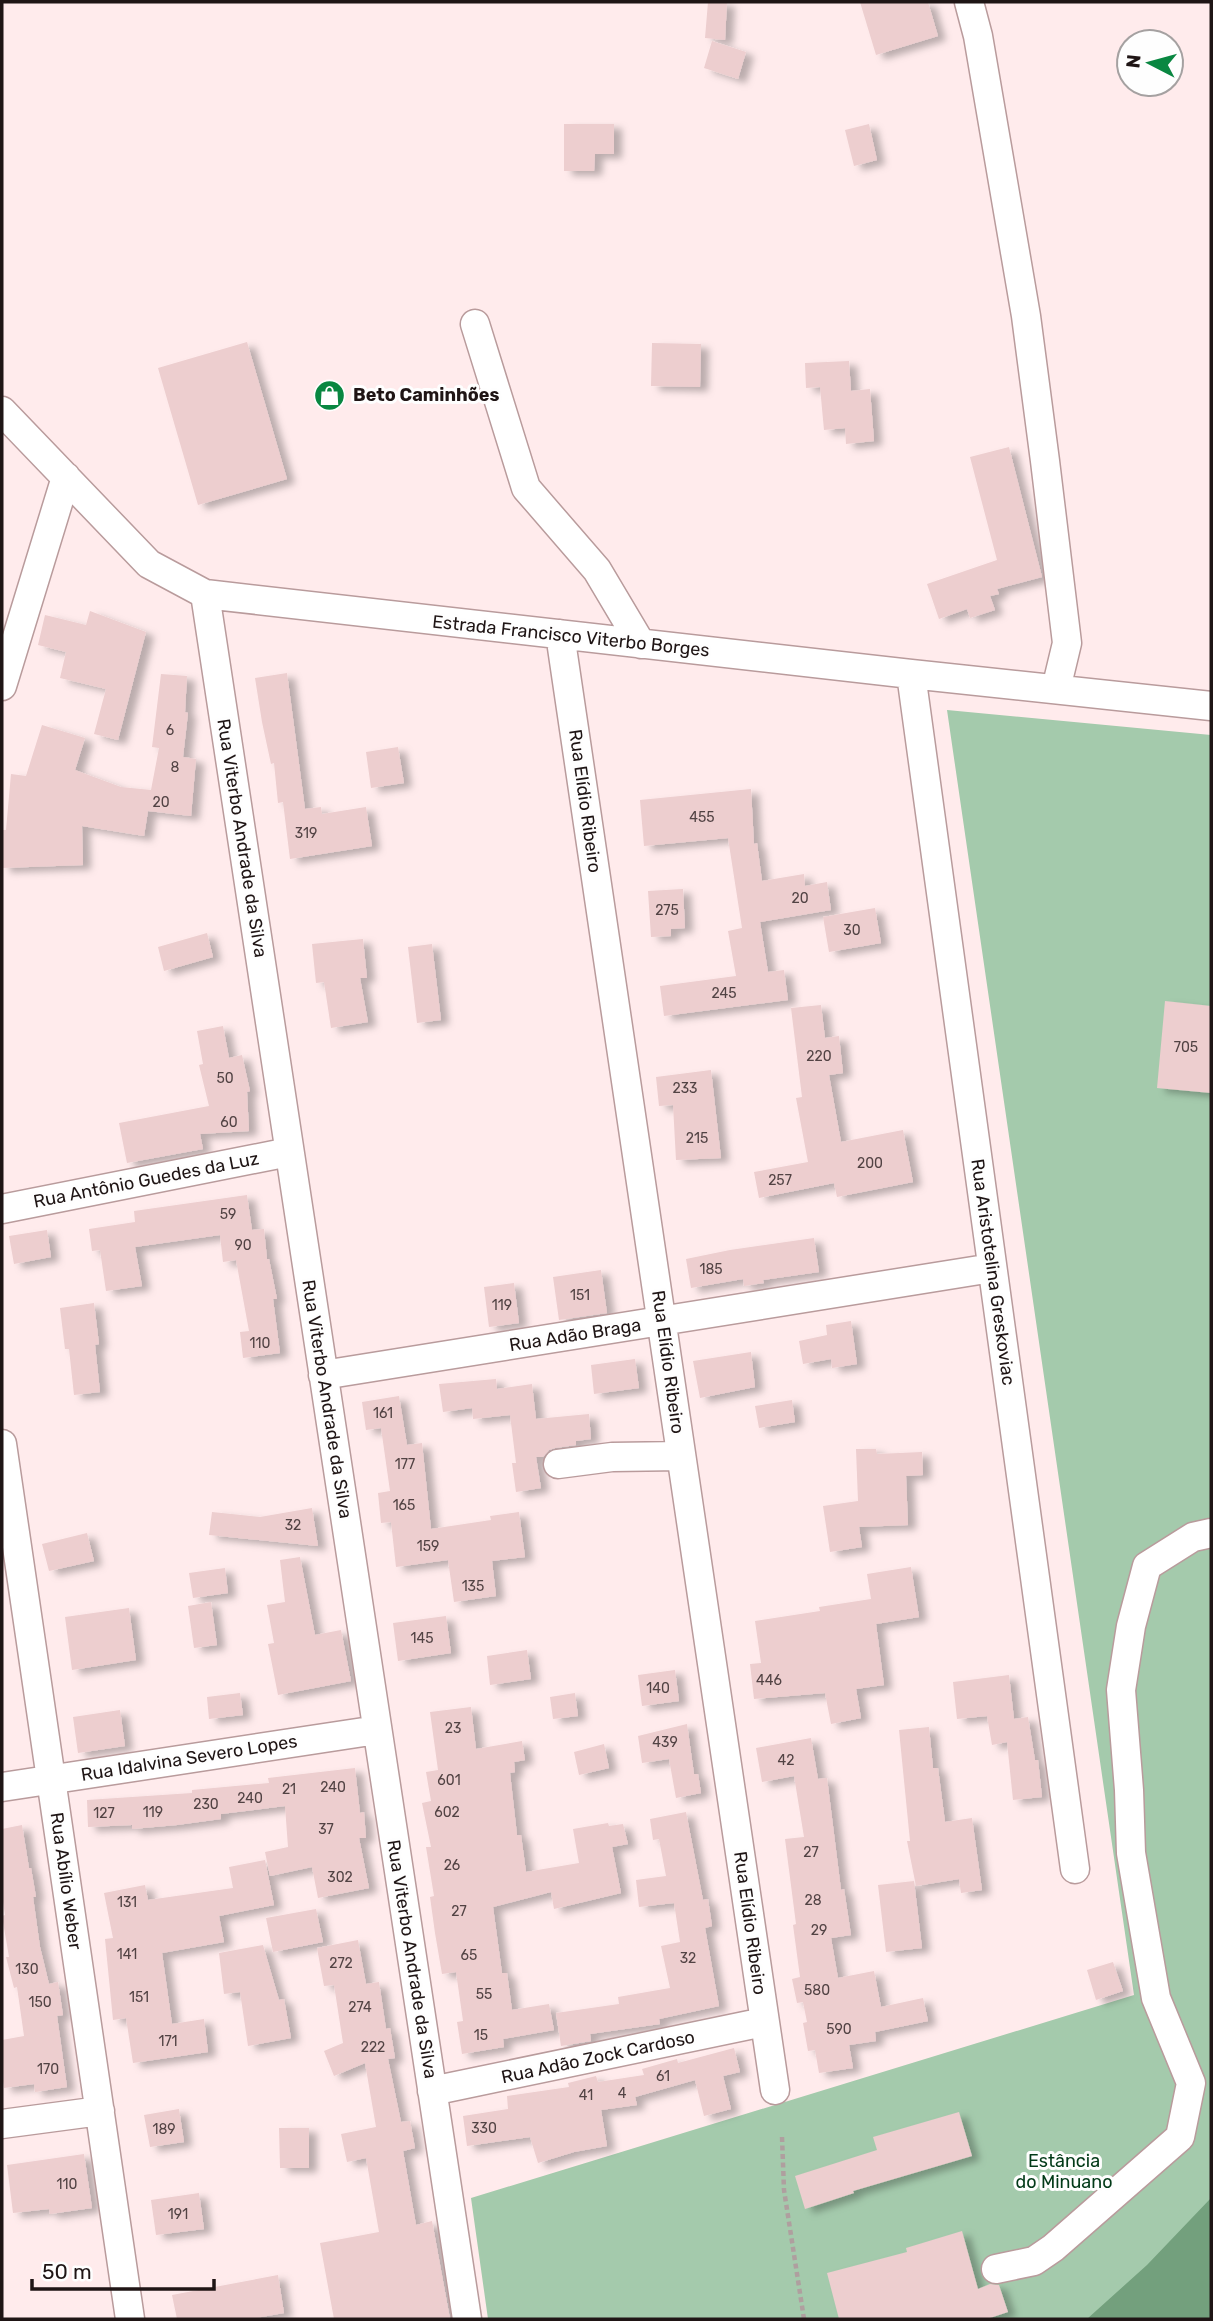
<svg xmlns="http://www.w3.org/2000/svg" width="1213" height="2321" font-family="Rubik,sans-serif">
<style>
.green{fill:#a4caac}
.water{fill:#73a07d}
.building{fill:#edcecf;filter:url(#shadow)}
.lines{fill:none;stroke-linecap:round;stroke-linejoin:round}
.minor-casing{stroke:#b99b9c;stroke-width:31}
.path{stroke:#af9f9f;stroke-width:4.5;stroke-dasharray:5 3.5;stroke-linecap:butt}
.minor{stroke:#fff;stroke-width:28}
.labels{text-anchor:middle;stroke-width:6;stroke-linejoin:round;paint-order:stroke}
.number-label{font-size:14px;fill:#524344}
.poi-label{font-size:18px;font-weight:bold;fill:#1f1515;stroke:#fefefe;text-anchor:start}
.street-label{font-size:18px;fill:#1f1515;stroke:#fefefe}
.park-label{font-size:18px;fill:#023a18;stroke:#fefefe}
</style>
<defs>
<filter id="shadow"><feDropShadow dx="8" dy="4.5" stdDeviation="3.5" flood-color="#0004"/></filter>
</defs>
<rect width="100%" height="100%" fill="#ffebec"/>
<path class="green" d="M 947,710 L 1211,735 L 1211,2319 L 488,2319 L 471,2198 L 1134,1995 Z"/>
<path class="water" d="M 1211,2198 L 1211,2319 L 1087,2319 L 1147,2265 Z"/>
<path class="building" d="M 708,2 L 727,2 L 725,40 L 705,38 Z
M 860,2 L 928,2 L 938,36 L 876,55 Z
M 712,41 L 746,52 L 738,79 L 704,68 Z
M 564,124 L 614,124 L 614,154 L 595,154 L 594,171 L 564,171 Z
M 869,124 L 877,160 L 854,166 L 845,130 Z
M 247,342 L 287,479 L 198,505 L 158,368 Z
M 652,343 L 701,344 L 700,387 L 651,386 Z
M 849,361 L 851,391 L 870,389 L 874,441 L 846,444 L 845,428 L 824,430 L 820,387 L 806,388 L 805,363 Z
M 1009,447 L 1042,577 L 997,589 L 999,594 L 990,596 L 995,610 L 970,618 L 967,609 L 939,619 L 927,584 L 997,560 L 970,457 Z
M 90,611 L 146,632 L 118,740 L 94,734 L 106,689 L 60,678 L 66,652 L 38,645 L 45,615 L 86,625 Z
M 287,673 L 305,809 L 321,807 L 322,814 L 366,807 L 372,846 L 290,859 L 283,802 L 278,803 L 274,763 L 271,764 L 262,722 L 255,678 Z
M 161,674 L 187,676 L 185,712 L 188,713 L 183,757 L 196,759 L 191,816 L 148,811 L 144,836 L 82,826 L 83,865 L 2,868 L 2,830 L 6,830 L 11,774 L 26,776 L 42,725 L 85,738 L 75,770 L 121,787 L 151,790 L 159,748 L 152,747 Z
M 398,747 L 404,783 L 371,788 L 366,752 Z
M 751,789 L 754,844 L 757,843 L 762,881 L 804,874 L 805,886 L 827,882 L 831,910 L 760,922 L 768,972 L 784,970 L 788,1000 L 664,1016 L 660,986 L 736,976 L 728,931 L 742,928 L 728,838 L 644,846 L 640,800 Z
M 683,889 L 685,928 L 671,929 L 671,936 L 651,937 L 648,891 Z
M 875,908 L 881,943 L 829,952 L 823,917 Z
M 207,933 L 213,957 L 164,971 L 158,947 Z
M 363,939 L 367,978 L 360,978 L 368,1022 L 331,1028 L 324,982 L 316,983 L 312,944 Z
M 432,944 L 441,1020 L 417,1023 L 408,947 Z
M 1165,1001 L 1211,1006 L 1211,1093 L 1157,1088 Z
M 821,1005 L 825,1038 L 839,1036 L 843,1073 L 829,1075 L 841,1142 L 903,1130 L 913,1182 L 837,1197 L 834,1183 L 759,1198 L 754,1172 L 808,1162 L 796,1098 L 802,1097 L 791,1008 Z
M 223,1026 L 229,1058 L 242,1055 L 250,1091 L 247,1092 L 249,1131 L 200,1134 L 203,1149 L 127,1163 L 119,1123 L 209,1106 L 199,1065 L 203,1064 L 197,1031 Z
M 711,1070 L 721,1158 L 676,1160 L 673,1105 L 659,1106 L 656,1077 Z
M 247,1195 L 252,1230 L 264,1229 L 267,1259 L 269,1259 L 277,1299 L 273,1299 L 280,1353 L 243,1358 L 240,1332 L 249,1331 L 236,1260 L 223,1262 L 220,1235 L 135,1247 L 142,1286 L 106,1291 L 100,1250 L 92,1251 L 89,1229 L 135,1222 L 134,1211 Z
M 47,1230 L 51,1257 L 14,1264 L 9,1236 Z
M 814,1238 L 819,1272 L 763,1280 L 764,1283 L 744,1286 L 743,1279 L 691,1288 L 686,1259 L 730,1250 Z
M 601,1270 L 607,1313 L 559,1320 L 553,1277 Z
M 514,1283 L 519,1323 L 489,1327 L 484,1287 Z
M 94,1303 L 99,1344 L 95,1345 L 100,1392 L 74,1395 L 69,1349 L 65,1349 L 60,1308 Z
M 851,1321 L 857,1364 L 832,1368 L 831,1359 L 803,1364 L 799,1341 L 827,1335 L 826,1325 Z
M 751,1352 L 755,1387 L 700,1398 L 693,1361 Z
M 635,1359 L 639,1388 L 594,1394 L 591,1365 Z
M 496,1379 L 497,1389 L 532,1384 L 536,1419 L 589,1414 L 591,1439 L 576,1441 L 576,1445 L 555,1448 L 549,1450 L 543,1457 L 536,1457 L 541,1488 L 516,1492 L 512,1463 L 516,1463 L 510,1415 L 473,1419 L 472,1408 L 443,1412 L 439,1384 Z
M 399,1396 L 407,1445 L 422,1443 L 431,1529 L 491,1520 L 490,1516 L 519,1512 L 525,1557 L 492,1561 L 496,1596 L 454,1602 L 448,1560 L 396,1567 L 391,1522 L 381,1523 L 378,1493 L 390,1491 L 381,1428 L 366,1430 L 362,1402 Z
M 792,1400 L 795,1422 L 759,1428 L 755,1406 Z
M 856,1449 L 876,1449 L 877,1454 L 922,1452 L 923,1475 L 906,1476 L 908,1525 L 859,1527 L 862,1547 L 830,1552 L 823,1506 L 858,1501 Z
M 312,1508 L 318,1546 L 209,1535 L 212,1512 L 260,1517 Z
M 87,1533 L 94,1561 L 49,1571 L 42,1544 Z
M 300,1557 L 315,1635 L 341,1630 L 351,1681 L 278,1695 L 268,1644 L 274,1643 L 267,1605 L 285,1602 L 280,1560 Z
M 911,1567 L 919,1617 L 876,1624 L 884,1685 L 856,1689 L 861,1718 L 831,1724 L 825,1693 L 754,1699 L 750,1664 L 761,1663 L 755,1621 L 820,1611 L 819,1607 L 871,1599 L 867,1574 Z
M 225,1568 L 228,1593 L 193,1598 L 189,1573 Z
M 211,1602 L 217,1645 L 194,1648 L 188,1606 Z
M 129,1608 L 136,1660 L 72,1670 L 65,1617 Z
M 446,1616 L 451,1653 L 398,1661 L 393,1623 Z
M 527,1650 L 531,1679 L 490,1685 L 487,1656 Z
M 675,1670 L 679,1701 L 642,1706 L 638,1675 Z
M 1009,1675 L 1014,1719 L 1028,1717 L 1035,1760 L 1038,1760 L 1042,1797 L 1013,1800 L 1007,1742 L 992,1745 L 987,1716 L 957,1719 L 953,1682 Z
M 240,1693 L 243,1715 L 209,1719 L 207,1697 Z
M 575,1693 L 578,1716 L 553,1719 L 550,1697 Z
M 471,1707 L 476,1749 L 522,1741 L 525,1760 L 514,1762 L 515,1772 L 510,1773 L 517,1835 L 521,1835 L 526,1872 L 579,1863 L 573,1829 L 608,1823 L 609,1826 L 623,1824 L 628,1844 L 612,1847 L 621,1893 L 554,1909 L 551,1892 L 493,1907 L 502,1973 L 507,1973 L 512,2010 L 549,2004 L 554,2030 L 503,2039 L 504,2047 L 462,2054 L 457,2022 L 463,2021 L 456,1972 L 442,1974 L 435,1933 L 430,1897 L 434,1896 L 426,1847 L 431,1847 L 422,1803 L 431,1801 L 426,1772 L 438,1770 L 430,1712 Z
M 120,1710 L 125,1746 L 78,1753 L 73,1717 Z
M 687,1724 L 694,1774 L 698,1774 L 701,1793 L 676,1798 L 669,1759 L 642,1763 L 638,1736 Z
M 929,1727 L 933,1768 L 938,1768 L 945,1822 L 972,1818 L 982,1890 L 961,1893 L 959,1879 L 916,1886 L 907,1841 L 910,1841 L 899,1730 Z
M 811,1738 L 818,1779 L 827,1778 L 841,1890 L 844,1889 L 851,1935 L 831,1938 L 838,1978 L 874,1971 L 881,2007 L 923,1998 L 928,2021 L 875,2032 L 876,2041 L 849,2045 L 853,2068 L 819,2073 L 815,2050 L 808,2051 L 803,2023 L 807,2022 L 803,2002 L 797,2003 L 792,1979 L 800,1977 L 793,1925 L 796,1924 L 785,1839 L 804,1837 L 794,1776 L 762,1782 L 756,1748 Z
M 604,1744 L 609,1768 L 579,1775 L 574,1752 Z
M 355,1768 L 360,1813 L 364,1812 L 366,1838 L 359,1838 L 369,1888 L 318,1898 L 312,1867 L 270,1876 L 265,1852 L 288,1847 L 285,1806 L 221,1814 L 221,1819 L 177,1825 L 132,1829 L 132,1825 L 88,1827 L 87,1800 L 192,1793 L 192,1790 L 269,1783 L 268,1778 Z
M 686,1812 L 703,1900 L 708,1899 L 712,1926 L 705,1928 L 719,2006 L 659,2019 L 660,2024 L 590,2034 L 591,2041 L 561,2046 L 556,2013 L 619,2004 L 618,1997 L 670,1988 L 661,1946 L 680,1942 L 674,1903 L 639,1907 L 636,1880 L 666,1876 L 659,1839 L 653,1840 L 650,1819 Z
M 22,1825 L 29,1868 L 31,1868 L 36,1897 L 33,1897 L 40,1947 L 49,1984 L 58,1982 L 63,2015 L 57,2016 L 67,2087 L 35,2092 L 34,2084 L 4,2088 L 2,2074 L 2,2040 L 24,2036 L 17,1987 L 14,1988 L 6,1957 L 9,1957 L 2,1916 L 5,1915 L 2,1895 L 2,1829 Z
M 265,1860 L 274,1905 L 219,1916 L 224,1942 L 162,1953 L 172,2024 L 204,2019 L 208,2052 L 133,2063 L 126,2018 L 113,2020 L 105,1939 L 113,1938 L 104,1893 L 145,1885 L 148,1900 L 233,1888 L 229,1867 Z
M 914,1881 L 922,1948 L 886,1952 L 878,1885 Z
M 316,1909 L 323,1942 L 273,1952 L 266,1918 Z
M 358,1940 L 366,1984 L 379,1982 L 386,2029 L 390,2028 L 395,2058 L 388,2059 L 401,2122 L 410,2121 L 415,2148 L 403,2151 L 416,2225 L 432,2221 L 450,2319 L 334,2319 L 320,2243 L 379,2232 L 366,2158 L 347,2162 L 341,2134 L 376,2127 L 365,2063 L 334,2076 L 324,2051 L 343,2043 L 334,1985 L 324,1986 L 317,1948 Z
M 263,1945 L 279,2000 L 284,1999 L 291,2038 L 248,2046 L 240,1992 L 224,1994 L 219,1953 Z
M 1113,1962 L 1123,1991 L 1096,2000 L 1087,1970 Z
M 734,2048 L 740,2072 L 723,2076 L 731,2109 L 704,2116 L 695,2080 L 635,2097 L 637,2105 L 601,2110 L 607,2146 L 574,2152 L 538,2163 L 530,2137 L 467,2146 L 463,2116 L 508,2109 L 507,2096 L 569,2087 L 568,2083 L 596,2076 L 598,2082 L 644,2075 L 642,2069 L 677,2059 L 678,2063 Z
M 179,2109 L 184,2142 L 150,2147 L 144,2115 Z
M 959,2112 L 972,2156 L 853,2191 L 854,2193 L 805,2209 L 795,2176 L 877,2150 L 873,2137 Z
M 279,2128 L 309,2128 L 309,2168 L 280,2168 Z
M 84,2154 L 92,2208 L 50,2214 L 49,2209 L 13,2213 L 7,2165 Z
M 199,2193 L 204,2229 L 156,2235 L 151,2200 Z
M 962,2231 L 978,2289 L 990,2284 L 999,2285 L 1008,2312 L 987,2319 L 839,2319 L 827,2273 L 907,2252 L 906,2248 Z
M 278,2275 L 284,2313 L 250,2319 L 177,2319 L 172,2295 Z"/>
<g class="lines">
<defs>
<path id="minor" d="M 969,2 L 978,36 L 1026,316 L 1045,461 L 1067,643 L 1056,689
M 475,324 L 526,488 L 597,570 L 641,644
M 2,411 L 149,564 L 205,594 L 911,674 L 1211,706
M 205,594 L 467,2319
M 560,634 L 775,2090
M 911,674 L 1075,1869
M 2,686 L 66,477
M 2,1209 L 289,1152
M 323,1375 L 992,1268
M 2,1444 L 130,2319
M 558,1464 L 612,1457 L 681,1456
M 2,1787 L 377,1730
M 432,2091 L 764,2022
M 2,2124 L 100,2111
M 996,2269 L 1034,2261 L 1053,2248 L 1180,2137 L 1191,2083 L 1156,1998 L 1131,1853 L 1129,1790 L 1121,1690 L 1131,1626 L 1147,1566 L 1193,1537 L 1211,1533"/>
</defs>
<use href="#minor" class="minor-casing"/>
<path class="path" d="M 782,2137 L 784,2190 L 804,2319"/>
<use href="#minor" class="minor"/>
</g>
<defs>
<symbol id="shop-disc" viewBox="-11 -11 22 22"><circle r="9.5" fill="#098741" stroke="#fefefe"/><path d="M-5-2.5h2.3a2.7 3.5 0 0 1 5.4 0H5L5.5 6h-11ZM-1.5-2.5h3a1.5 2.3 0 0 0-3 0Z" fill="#fff"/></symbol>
</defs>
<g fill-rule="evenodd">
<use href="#shop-disc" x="312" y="378" width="35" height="35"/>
</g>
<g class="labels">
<g class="number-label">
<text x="170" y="735">6</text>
<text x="175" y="772">8</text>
<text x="161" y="807">20</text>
<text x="702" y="822">455</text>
<text x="306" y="838">319</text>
<text x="800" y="903">20</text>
<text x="667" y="915">275</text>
<text x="852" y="935">30</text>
<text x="724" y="998">245</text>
<text x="1186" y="1052">705</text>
<text x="819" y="1061">220</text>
<text x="225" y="1083">50</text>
<text x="685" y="1093">233</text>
<text x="229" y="1127">60</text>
<text x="697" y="1143">215</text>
<text x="870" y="1168">200</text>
<text x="780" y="1185">257</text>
<text x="228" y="1219">59</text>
<text x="243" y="1250">90</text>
<text x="711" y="1274">185</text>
<text x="580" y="1300">151</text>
<text x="502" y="1310">119</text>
<text x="260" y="1348">110</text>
<text x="383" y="1418">161</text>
<text x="405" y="1469">177</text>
<text x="404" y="1510">165</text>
<text x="293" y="1530">32</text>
<text x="428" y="1551">159</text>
<text x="473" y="1591">135</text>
<text x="422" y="1643">145</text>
<text x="769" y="1685">446</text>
<text x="658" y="1693">140</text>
<text x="453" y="1733">23</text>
<text x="665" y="1747">439</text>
<text x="786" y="1765">42</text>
<text x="449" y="1785">601</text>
<text x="333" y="1792">240</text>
<text x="289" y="1794">21</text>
<text x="250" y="1803">240</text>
<text x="206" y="1809">230</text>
<text x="153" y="1817">119</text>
<text x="447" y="1817">602</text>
<text x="104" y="1818">127</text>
<text x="326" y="1834">37</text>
<text x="811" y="1857">27</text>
<text x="452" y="1870">26</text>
<text x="340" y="1882">302</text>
<text x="813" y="1905">28</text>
<text x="127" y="1907">131</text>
<text x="459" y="1916">27</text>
<text x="819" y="1935">29</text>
<text x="127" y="1959">141</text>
<text x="469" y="1960">65</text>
<text x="688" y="1963">32</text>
<text x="341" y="1968">272</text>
<text x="27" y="1974">130</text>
<text x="817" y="1995">580</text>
<text x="484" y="1999">55</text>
<text x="139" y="2002">151</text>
<text x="40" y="2007">150</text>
<text x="360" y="2012">274</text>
<text x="839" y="2034">590</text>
<text x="481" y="2040">15</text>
<text x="168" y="2046">171</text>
<text x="373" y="2052">222</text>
<text x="48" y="2074">170</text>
<text x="663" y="2081">61</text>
<text x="622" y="2098">4</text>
<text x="586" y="2100">41</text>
<text x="484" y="2133">330</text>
<text x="164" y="2134">189</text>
<text x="67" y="2189">110</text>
<text x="178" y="2219">191</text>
</g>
<g class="poi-label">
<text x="353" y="401">Beto Caminhões</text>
</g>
<g class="street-label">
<text transform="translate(571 636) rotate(6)" y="6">Estrada Francisco Viterbo Borges</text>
<text transform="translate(585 801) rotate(82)" y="6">Rua Elídio Ribeiro</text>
<text transform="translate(242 838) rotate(81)" y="6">Rua Viterbo Andrade da Silva</text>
<text transform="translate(146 1180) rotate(-11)" y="6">Rua Antônio Guedes da Luz</text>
<text transform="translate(993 1272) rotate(82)" y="6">Rua Aristotelina Greskoviac</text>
<text transform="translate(575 1335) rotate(-9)" y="6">Rua Adão Braga</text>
<text transform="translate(668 1362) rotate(82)" y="6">Rua Elídio Ribeiro</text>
<text transform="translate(327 1399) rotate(81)" y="6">Rua Viterbo Andrade da Silva</text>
<text transform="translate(189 1758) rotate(-9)" y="6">Rua Idalvina Severo Lopes</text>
<text transform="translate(66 1881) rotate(82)" y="6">Rua Abílio Weber</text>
<text transform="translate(750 1923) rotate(82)" y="6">Rua Elídio Ribeiro</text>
<text transform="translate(412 1959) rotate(81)" y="6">Rua Viterbo Andrade da Silva</text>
<text transform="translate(598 2057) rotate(-12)" y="6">Rua Adão Zock Cardoso</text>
</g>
<g class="park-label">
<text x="1064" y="2167">Estância<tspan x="1064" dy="21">do Minuano</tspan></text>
</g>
</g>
<rect width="1213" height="2321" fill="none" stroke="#1f1515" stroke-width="7"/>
<g transform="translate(1150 63) rotate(276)"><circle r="33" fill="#fefefe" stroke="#a5a1a1" stroke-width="2"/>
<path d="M0-5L12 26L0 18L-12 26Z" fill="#098741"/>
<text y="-10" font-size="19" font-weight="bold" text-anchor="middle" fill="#1f1515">N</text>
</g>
<path d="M32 2279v10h182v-10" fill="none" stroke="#1f1515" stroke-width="3.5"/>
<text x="42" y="2279" font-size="21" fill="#1f1515" stroke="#fefefe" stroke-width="5" paint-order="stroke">50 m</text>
</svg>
